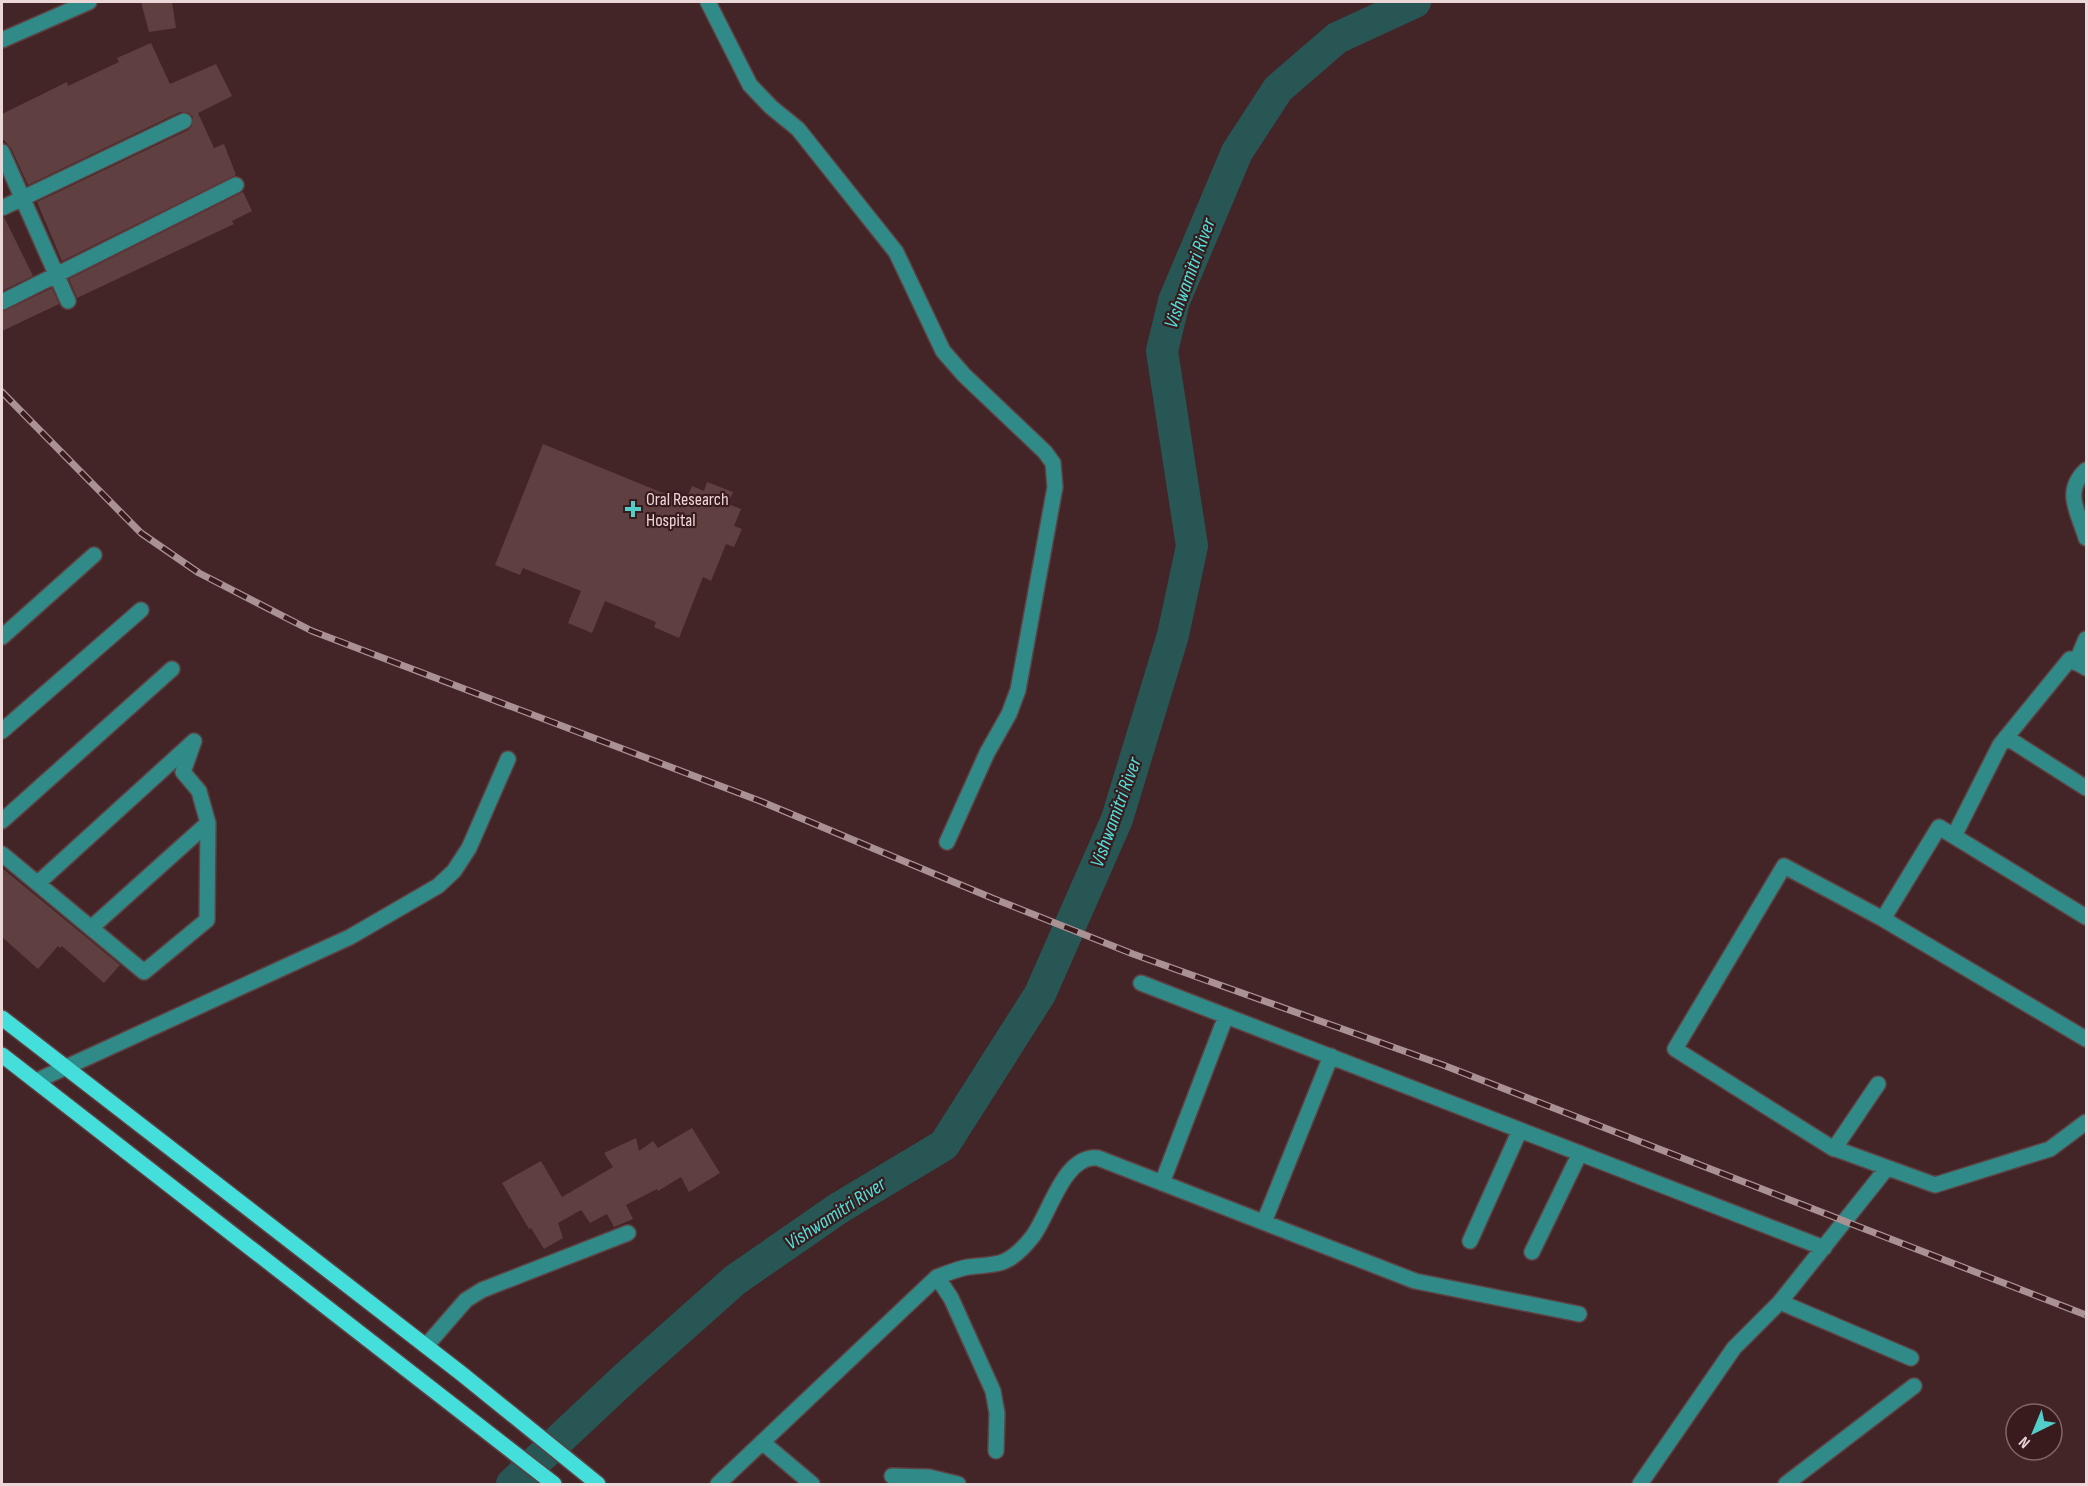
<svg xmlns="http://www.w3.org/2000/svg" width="2088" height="1486" font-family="'Sofia Sans Condensed',sans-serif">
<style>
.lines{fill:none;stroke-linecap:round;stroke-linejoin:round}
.river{stroke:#285654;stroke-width:32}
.building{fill:#603f41}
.minor-casing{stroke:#5e4143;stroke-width:18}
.major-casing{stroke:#5e4143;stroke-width:18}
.minor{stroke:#308a87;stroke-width:15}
.major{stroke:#44dfda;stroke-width:15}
.rail-casing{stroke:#aa9193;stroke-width:7}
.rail{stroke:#391b1d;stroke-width:4.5;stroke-dasharray:14;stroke-linecap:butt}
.poi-dot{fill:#53cdc9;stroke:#391b1d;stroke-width:2}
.labels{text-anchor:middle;stroke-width:4.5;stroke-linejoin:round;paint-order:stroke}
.poi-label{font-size:18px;fill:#ecd7d8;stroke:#391b1d;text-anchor:start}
.water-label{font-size:20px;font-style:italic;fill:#4ce2dd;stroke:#391b1d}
</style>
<rect width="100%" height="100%" fill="#432527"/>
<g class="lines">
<path class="river" d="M 512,1484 L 626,1377 L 735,1280 L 839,1208 L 944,1145 L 1040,994 L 1117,819 L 1173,635 L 1192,546 L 1162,351 L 1174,301 L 1237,152 L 1278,89 L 1337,38 L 1415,2"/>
</g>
<path class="building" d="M 141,2 L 172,2 L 176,28 L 149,32 Z
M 151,43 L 170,84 L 216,64 L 232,96 L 198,113 L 214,148 L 224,144 L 236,175 L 62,261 L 37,202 L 188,130 L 192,126 L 193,117 L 189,113 L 180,112 L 28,185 L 11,148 L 2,138 L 2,114 L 67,82 L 68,86 L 119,62 L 117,58 Z
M 243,192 L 252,211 L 232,221 L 234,224 L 77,298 L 69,279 Z
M 4,217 L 33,276 L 2,291 L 2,218 Z
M 52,288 L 59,304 L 2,331 L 2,312 Z
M 543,444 L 685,502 L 692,486 L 704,491 L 707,482 L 733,492 L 728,504 L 741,509 L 734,526 L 742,529 L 734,547 L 726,544 L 711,581 L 703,577 L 679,638 L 654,627 L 656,622 L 605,601 L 592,633 L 568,623 L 581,591 L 523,568 L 520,575 L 495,565 Z
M 2,868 L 120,965 L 104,983 L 62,946 L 60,948 L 58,946 L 38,969 L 2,937 Z
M 692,1128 L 720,1173 L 689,1192 L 681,1177 L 658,1191 L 657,1189 L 626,1205 L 633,1219 L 614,1227 L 607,1214 L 590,1223 L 581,1210 L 558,1223 L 563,1238 L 544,1249 L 531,1228 L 529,1229 L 502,1183 L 541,1161 L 562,1197 L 613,1167 L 604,1153 L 636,1138 L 639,1151 L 653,1141 L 658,1148 Z"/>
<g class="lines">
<defs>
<path id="minor" d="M 708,2 L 750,85 L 771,107 L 798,129 L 896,252 L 943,351 L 964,375 L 1045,452 L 1053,463 L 1055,487 L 1018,690 L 1009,714 L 987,753 L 947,842
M 2,40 L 89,2
M 2,152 L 68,301
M 2,208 L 184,121
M 2,302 L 236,185
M 2086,470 C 2063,492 2078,511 2086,538
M 2,637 L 94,555
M 2076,663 L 2086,639
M 2,731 L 141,610
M 2006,737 L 2086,788
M 2,821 L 172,669
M 1954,836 L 2000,745 L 2070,659 L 2086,668
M 2,854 L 144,972 L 207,920 L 208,823 L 199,791 L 183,772 L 194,741
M 38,883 L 193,742
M 2086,917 L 1939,827 L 1883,919 L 2086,1039
M 92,927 L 208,823
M 1141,983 L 1824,1248
M 36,1081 L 350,937 L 438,886 L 454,871 L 469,848 L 508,759
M 1878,1084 L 1834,1149 L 1675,1049 L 1784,866 L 1883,919
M 1836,1149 L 1935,1185 L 2050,1149 L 2086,1122
M 1162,1183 L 1226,1016
M 1264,1222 L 1331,1056
M 1470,1241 L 1520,1130
M 1532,1252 L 1580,1153
M 937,1277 L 951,1298 L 993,1391 L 997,1413 L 996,1451
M 1780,1302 L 1887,1168
M 426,1346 L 466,1300 L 482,1290 L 628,1233
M 762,1442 L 812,1484
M 892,1476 L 929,1477 L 958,1484
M 718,1484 L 937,1277 C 948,1273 957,1269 968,1267 C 980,1265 995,1266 1005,1261 C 1016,1256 1026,1245 1033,1236 C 1050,1213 1064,1154 1098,1158 L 1415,1281 L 1579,1314
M 1640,1484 L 1734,1348 L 1780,1302 L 1911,1358
M 1786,1484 L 1914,1386"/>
<path id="major" d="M 2,1018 L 462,1374 L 598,1484
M 2,1055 L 554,1484"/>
</defs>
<use href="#minor" class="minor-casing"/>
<use href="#major" class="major-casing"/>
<use href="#minor" class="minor"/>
<use href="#major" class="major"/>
<defs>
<path id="rail" d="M 2,392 L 141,533 L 199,573 L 312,631 L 760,801 L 992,898 L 1133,954 L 1443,1065 L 2086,1315"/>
</defs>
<use href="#rail" class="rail-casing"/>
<use href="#rail" class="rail"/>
</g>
<path class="poi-dot" d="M630 500h6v6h6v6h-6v6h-6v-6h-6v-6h6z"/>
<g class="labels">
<g class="poi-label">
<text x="646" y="505">Oral Research<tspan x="646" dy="21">Hospital</tspan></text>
</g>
<g class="water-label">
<text transform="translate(1189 273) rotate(-70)" y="7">Vishwamitri River</text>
<text transform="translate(1115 812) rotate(-70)" y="7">Vishwamitri River</text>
<text transform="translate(835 1213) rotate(-33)" y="7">Vishwamitri River</text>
</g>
</g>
<rect width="2088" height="1486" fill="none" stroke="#ecd7d8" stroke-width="6"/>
<g transform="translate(2034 1432) rotate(223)"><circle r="28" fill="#391b1d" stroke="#816668" stroke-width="1.5"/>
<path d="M0-4.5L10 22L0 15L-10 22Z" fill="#53cdc9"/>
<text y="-9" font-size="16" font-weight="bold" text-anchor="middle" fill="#ecd7d8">N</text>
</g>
</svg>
